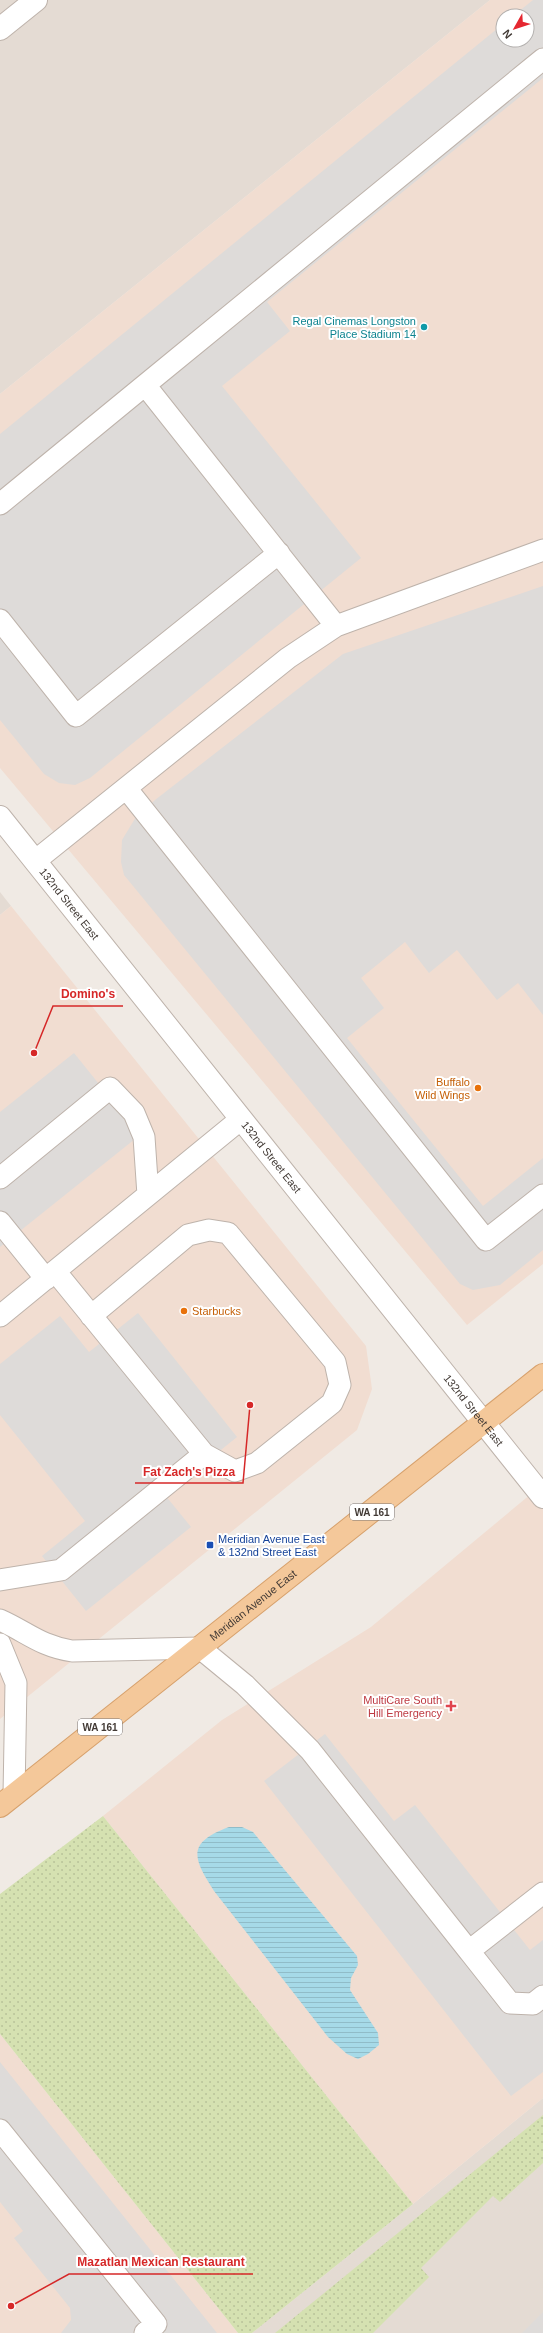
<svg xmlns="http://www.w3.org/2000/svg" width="543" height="2333" font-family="Helvetica,sans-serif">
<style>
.residential{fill:#e4dbd3}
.commercial{fill:#f1ddd1;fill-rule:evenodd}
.grass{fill:url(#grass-dots)}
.parking{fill:#dedbd9}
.water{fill:url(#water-rules)}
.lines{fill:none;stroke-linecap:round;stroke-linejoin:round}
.service-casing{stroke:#beb3ab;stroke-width:23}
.minor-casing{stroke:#beb3ab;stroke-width:24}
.primary-casing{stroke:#d7a16c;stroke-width:24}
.service{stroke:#fff;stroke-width:21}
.minor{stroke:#fff;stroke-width:22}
.primary{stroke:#f4c89a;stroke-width:22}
.culture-dot{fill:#0f9aa8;stroke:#fff;stroke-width:1.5}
.food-dot{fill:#e8710a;stroke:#fff;stroke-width:1.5}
.transit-dot{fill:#1a4fb4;stroke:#fff;stroke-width:1.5}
.health-dot{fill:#e0444e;stroke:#fff;stroke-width:1.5}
.labels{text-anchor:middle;stroke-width:4;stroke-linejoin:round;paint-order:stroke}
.shield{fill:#fff;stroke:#7b7572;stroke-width:1}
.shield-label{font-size:10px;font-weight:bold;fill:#423a35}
.culture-label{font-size:11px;fill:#0d838f;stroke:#fff;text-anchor:end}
.street-label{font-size:11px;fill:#423a35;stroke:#fff}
.food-label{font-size:11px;fill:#c56008;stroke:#fff;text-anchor:end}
.transit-label{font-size:11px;fill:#164399;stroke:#fff;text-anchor:start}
.health-label{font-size:11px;fill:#be3a42;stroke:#fff;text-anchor:end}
.leader{fill:none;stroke:#d62828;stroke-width:1.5}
.callout-dot{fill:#d62828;stroke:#fff;stroke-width:1.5}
.callout-label{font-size:12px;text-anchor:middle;font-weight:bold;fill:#d62828;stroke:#fff;stroke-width:4;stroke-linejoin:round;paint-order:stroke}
</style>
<defs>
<pattern id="grass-dots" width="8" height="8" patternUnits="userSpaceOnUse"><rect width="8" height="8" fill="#d5e1b1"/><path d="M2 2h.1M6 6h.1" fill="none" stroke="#b8c299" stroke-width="1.8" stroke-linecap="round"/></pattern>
<pattern id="water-rules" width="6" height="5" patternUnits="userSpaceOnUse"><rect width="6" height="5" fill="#a6dae8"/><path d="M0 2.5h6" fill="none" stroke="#90bcc8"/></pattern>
</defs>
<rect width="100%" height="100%" fill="#f0eae4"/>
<path class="residential" d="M 0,0 L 490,0 L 0,394 Z
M 0,892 L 11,906 L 0,915 Z
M 543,2098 L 543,2333 L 252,2333 L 413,2204 Z"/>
<path class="commercial" d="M 490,0 L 543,0 L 543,1264 L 467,1325 L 0,768 L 0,394 ZM 503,16 L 527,16 L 527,40 L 503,40 Z
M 11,906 L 366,1346 L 372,1389 L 357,1430 L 0,1719 L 0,915 Z
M 543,1484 L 543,2098 L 413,2204 L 103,1816 L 222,1720 L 371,1627 Z
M 0,2034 L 238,2333 L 0,2333 Z"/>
<path class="grass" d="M 103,1816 L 413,2204 L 252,2333 L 238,2333 L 0,2034 L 0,1894 Z
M 543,2115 L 543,2163 L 500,2202 L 493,2196 L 421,2268 L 429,2277 L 373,2333 L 275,2333 Z"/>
<path class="parking" d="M 533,0 L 543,0 L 543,78 L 267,302 L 290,331 L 222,386 L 361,558 L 90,778 L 75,785 L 59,783 L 44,774 L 0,720 L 0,434 L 503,24 L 503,40 L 527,40 L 527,16 L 513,16 Z
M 543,586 L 543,1015 L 518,983 L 497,1000 L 457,950 L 429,973 L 405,942 L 361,978 L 384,1008 L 347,1038 L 483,1206 L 543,1158 L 543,1250 L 500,1285 L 473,1290 L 460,1284 L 124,875 L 121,862 L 122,840 L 136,817 L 155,800 L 343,654 Z
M 74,1053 L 140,1135 L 0,1247 L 0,1112 Z
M 138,1313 L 237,1437 L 165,1495 L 191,1527 L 86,1611 L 42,1556 L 85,1521 L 0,1415 L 0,1364 L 60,1316 L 89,1352 Z
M 325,1734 L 394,1821 L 415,1805 L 530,1950 L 543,1940 L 543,2072 L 511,2096 L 264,1781 Z
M 0,2062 L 217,2333 L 61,2333 L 71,2320 L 70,2308 L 14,2238 L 23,2231 L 0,2202 Z
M 543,2312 L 543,2333 L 522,2333 Z"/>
<path class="water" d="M 229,1827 L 242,1827 L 253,1832 L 357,1956 L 358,1965 L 351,1978 L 350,1990 L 378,2033 L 379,2045 L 368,2054 L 358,2059 L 347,2054 L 328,2037 L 214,1891 C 193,1858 186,1843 229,1827 Z"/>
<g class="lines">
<defs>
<path id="service" d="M 145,385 L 543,59
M 0,504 L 145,385 L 336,626
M 0,620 L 76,716 L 279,553
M 126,788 L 486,1240 L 543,1195
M 35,861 L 288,658 L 336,626 L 543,550
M 0,1178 L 110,1088 L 134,1113 L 144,1137 L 148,1195
M 0,1222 L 46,1279
M 0,1316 L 241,1119
M 91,1316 L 188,1235 L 209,1230 L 228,1233 L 335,1362 L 340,1385 L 332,1403 L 257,1463 L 235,1471 L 204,1454
M 0,1580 L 61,1570 L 204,1454 L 55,1271
M 0,1620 C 27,1632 40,1646 72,1651 L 200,1648 L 245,1685 L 310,1750 L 469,1951
M 0,1644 L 16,1683 L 14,1795
M 543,1893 L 469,1951 L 510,2003 L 533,2004 L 543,1996
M 0,2130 L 156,2324 L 145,2333"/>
<g id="minor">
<path d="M 0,29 L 36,0"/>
<path id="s1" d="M 0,817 L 543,1497"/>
</g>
<g id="primary">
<path id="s2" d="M 0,1806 L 543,1375"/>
</g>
</defs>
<use href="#service" class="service-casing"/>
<use href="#minor" class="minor-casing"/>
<use href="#primary" class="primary-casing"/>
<use href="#service" class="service"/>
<use href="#minor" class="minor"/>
<use href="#primary" class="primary"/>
</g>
<circle class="culture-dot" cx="424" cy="327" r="4"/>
<g class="food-dot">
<circle cx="478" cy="1088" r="4"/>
<circle cx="184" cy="1311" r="4"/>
</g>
<rect class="transit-dot" x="206" y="1541" width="8" height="8" rx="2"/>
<path class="health-dot" d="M449 1700h4v4h4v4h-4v4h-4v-4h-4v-4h4z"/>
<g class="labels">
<g class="shield">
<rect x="350" y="1504" width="44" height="16" rx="3"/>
<rect x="78" y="1719" width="44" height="16" rx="3"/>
</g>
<g class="shield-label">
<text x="372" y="1516">WA 161</text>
<text x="100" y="1731">WA 161</text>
</g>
<g class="culture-label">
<text x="416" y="325">Regal Cinemas Longston<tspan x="416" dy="13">Place Stadium 14</tspan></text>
</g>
<g class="street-label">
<text dy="4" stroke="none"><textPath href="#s1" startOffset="111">132nd Street East</textPath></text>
<text dy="4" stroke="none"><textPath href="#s1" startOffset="435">132nd Street East</textPath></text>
<text dy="4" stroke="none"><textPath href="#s1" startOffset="759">132nd Street East</textPath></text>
<text dy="4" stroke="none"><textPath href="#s2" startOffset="323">Meridian Avenue East</textPath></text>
</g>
<g class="food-label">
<text x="470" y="1086">Buffalo<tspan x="470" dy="13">Wild Wings</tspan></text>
<text x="192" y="1315" text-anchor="start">Starbucks</text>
</g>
<g class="transit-label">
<text x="218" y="1543">Meridian Avenue East<tspan x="218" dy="13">&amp; 132nd Street East</tspan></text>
</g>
<g class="health-label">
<text x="442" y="1704">MultiCare South<tspan x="442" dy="13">Hill Emergency</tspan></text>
</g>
</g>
<path class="leader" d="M34 1053L53 1006H123M250 1405L243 1483H135M11 2306L69 2274H253"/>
<g class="callout-dot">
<circle cx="34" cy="1053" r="4"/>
<circle cx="250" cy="1405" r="4"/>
<circle cx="11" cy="2306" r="4"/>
</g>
<g class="callout-label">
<text x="88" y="998">Domino's</text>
<text x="189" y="1476">Fat Zach's Pizza</text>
<text x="161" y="2266">Mazatlan Mexican Restaurant</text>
</g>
<g transform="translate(515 28) rotate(231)"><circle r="19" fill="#ffffff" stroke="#b3b0ae"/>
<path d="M0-3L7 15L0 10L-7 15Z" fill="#e52730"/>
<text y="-6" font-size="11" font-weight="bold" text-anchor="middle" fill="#423a35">N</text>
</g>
</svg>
